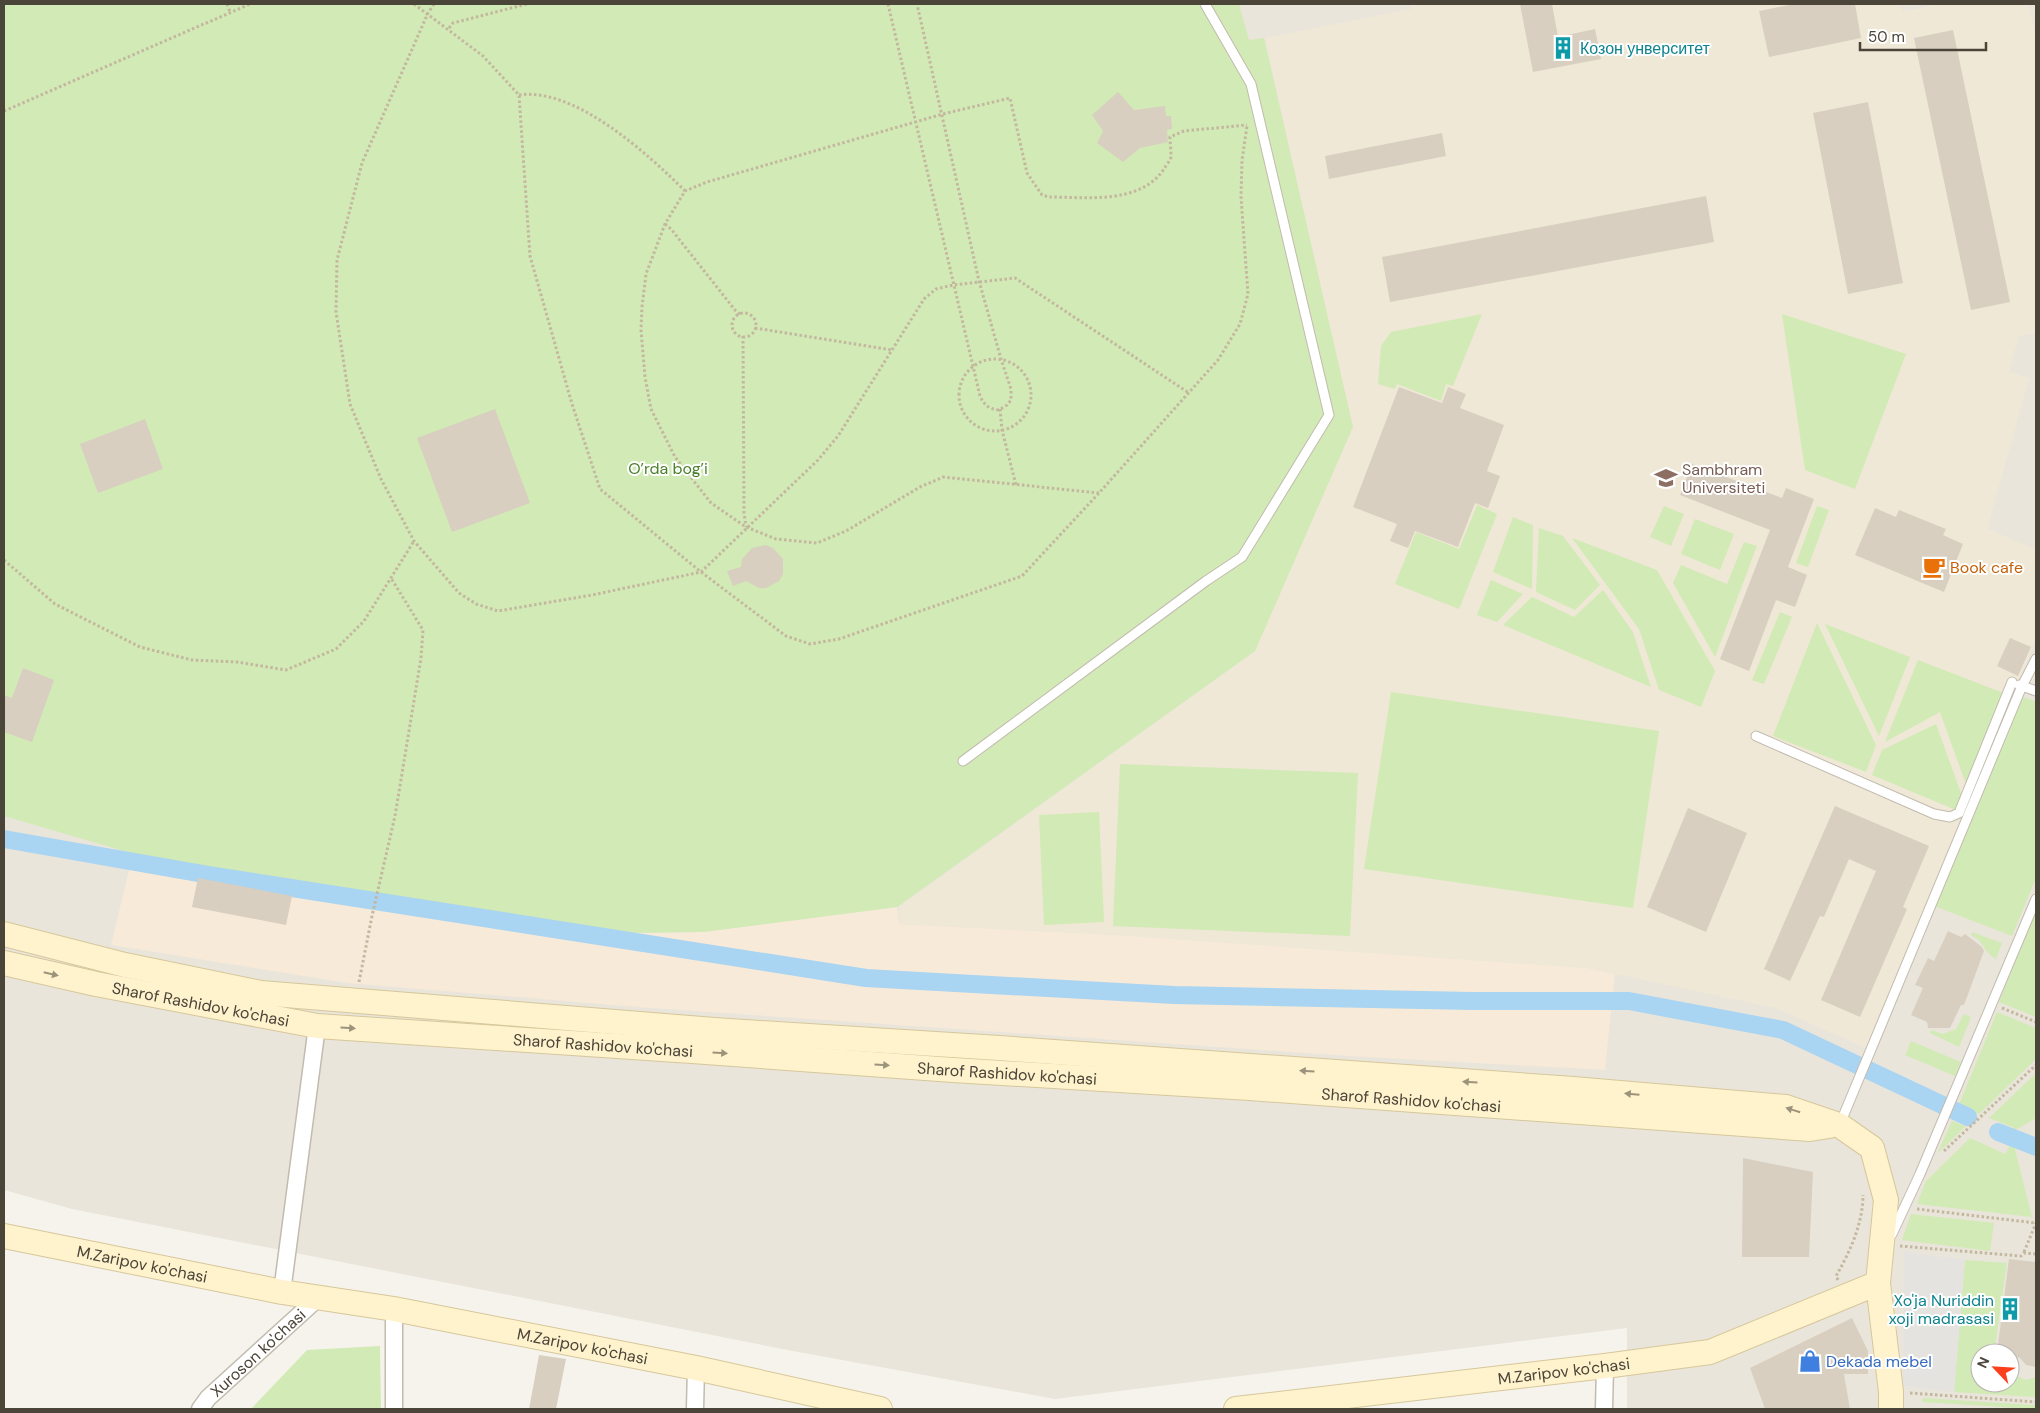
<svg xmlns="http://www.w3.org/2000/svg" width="2040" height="1413" font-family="'DM Sans',sans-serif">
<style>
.residential{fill:#eae5da;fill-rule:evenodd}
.commercial{fill:#f7ead8}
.education{fill:#efe8d6}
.green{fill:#d2eab5}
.parking{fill:#e5e3e0}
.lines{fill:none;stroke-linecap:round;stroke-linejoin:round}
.canal{stroke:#a9d4f2;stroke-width:18}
.building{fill:#d8cfc1}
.lane-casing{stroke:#c2bbae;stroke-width:11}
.street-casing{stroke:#c2bbae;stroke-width:19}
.secondary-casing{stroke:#d6c79b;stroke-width:26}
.path{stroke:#c4b79f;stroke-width:3;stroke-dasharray:2.5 2.5;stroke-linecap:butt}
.lane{stroke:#fff;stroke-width:9}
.street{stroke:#fff;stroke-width:16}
.secondary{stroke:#fff3cd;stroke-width:24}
.oneway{fill:#9c937c}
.labels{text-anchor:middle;stroke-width:4;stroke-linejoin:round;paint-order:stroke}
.culture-label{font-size:16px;fill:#0d838f;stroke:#fff;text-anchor:start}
.park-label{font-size:16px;fill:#4a7f2a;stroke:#fff}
.education-label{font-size:16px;fill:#785e54;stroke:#fff;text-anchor:start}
.food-label{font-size:16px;fill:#c56008;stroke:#fff;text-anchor:start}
.street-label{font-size:16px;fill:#4b4439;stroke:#fff}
.shop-label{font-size:16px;fill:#366cbe;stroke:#fff;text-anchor:start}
</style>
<rect width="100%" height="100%" fill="#f6f3ec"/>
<path class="residential" d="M 4,4 L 2036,4 L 2036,1409 L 1627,1409 L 1627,1328 L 1055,1399 L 793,1351 L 72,1209 L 4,1190 ZM 1980,1353 L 2010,1353 L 2010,1383 L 1980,1383 Z"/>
<path class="commercial" d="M 131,862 L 172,865 L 301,886 L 628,933 L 703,932 L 897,907 L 899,924 L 1117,935 L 1588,968 L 1615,974 L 1605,1070 L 1349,1056 L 636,1007 L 347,983 L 111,945 Z"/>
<path class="education" d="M 1411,4 L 1897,4 L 1905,12 L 1937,4 L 2028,4 L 2036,35 L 2036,333 L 2019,336 L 2009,372 L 2029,378 L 1987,529 L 2036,549 L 2036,639 L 1868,1049 L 1776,1008 L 1588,968 L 1117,935 L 899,924 L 899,907 L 1255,651 L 1352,427 L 1265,38 L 1411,9 Z"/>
<path class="green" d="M 4,4 L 1239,4 L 1249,40 L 1264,38 L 1353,427 L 1255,651 L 897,907 L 703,932 L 628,933 L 417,901 L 301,886 L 172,865 L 4,816 Z
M 1482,314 L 1453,386 L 1446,384 L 1441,401 L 1397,384 L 1395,389 L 1378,384 L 1381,346 L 1391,332 Z
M 1782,314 L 1906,354 L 1855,489 L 1805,470 Z
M 1477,505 L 1497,514 L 1459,609 L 1395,584 L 1416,532 L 1459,549 Z
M 1664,506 L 1684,514 L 1671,546 L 1650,537 Z
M 1817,506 L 1829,510 L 1808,567 L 1796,563 Z
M 1513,517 L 1533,525 L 1532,589 L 1493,572 Z
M 1695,519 L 1734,534 L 1720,570 L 1681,554 Z
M 1539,528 L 1563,536 L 1600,585 L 1575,610 L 1536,592 Z
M 1572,538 L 1657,570 L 1715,671 L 1701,707 L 1659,690 L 1639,629 Z
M 1744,542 L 1757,546 L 1715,657 L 1673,583 L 1681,565 L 1727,584 Z
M 1491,580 L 1523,594 L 1497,622 L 1477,615 Z
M 1603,590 L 1633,632 L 1651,687 L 1503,625 L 1532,597 L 1574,617 Z
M 1780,612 L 1792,617 L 1764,684 L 1752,680 Z
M 1817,623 L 1876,745 L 1866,772 L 1773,736 Z
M 1825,624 L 1910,657 L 1879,736 Z
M 1918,660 L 2006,694 L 1967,787 L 1940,712 L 1885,742 Z
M 1391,692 L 1659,731 L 1633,908 L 1364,869 Z
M 2014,693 L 2036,702 L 2036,878 L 2012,936 L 1929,904 Z
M 1936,724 L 1962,796 L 1956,810 L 1872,775 L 1882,750 Z
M 1120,764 L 1358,773 L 1350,936 L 1113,926 Z
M 1099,812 L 1104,922 L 1044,925 L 1039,815 Z
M 2036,911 L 2036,1017 L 1999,1002 Z
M 1972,932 L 2002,943 L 1996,959 C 1982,951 1986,943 1971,935 Z
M 1997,1012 L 2036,1028 L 2036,1059 L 1979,1114 L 1958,1107 Z
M 1964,1014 L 1971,1017 L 1959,1047 L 1930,1033 L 1931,1030 L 1943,1034 L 1956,1029 Z
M 1911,1041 L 1961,1062 L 1955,1076 L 1905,1055 Z
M 2036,1073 L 2036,1118 L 2012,1132 L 2013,1127 L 1989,1118 Z
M 1952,1121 L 1966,1126 L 1937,1154 Z
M 1970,1138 L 2005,1154 L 2013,1141 L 2032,1217 L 1917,1204 L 1926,1181 Z
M 1911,1214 L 1994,1223 L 1990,1251 L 1902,1240 Z
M 1965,1260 L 2007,1263 L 1994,1353 L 1980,1353 L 1980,1383 L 2010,1383 L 2010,1373 L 2026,1380 L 2036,1377 L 2036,1397 L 1954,1392 Z
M 380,1346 L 381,1409 L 251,1409 L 307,1350 Z
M 1923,1398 L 2036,1405 L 2036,1409 L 1922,1402 Z"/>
<path class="parking" d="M 1904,1252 L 1965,1260 L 1954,1392 L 1903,1386 Z"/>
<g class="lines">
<path class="canal" d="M 4,839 L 209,875 L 866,978 L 1174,995 L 1473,1001 L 1629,1001 L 1783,1030 L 1968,1117
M 1998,1132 L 2036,1147"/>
</g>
<path class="building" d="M 1520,4 L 1552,4 L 1558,37 L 1595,29 L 1601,59 L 1533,72 Z
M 1794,4 L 1855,4 L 1861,38 L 1769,57 L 1759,11 Z
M 1953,30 L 2010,302 L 1971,310 L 1914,38 Z
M 1118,92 L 1134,110 L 1165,106 L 1166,116 L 1171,116 L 1172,129 L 1167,130 L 1168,142 L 1140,148 L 1123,162 L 1097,143 L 1103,131 L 1092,115 Z
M 1868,102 L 1903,283 L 1848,294 L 1813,113 Z
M 1442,133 L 1446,156 L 1329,179 L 1325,156 Z
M 1706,196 L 1714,242 L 1390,302 L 1382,257 Z
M 1399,387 L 1442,403 L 1448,387 L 1466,394 L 1460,408 L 1504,425 L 1487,471 L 1500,476 L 1488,508 L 1475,503 L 1458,547 L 1415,531 L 1408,548 L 1390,541 L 1397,524 L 1353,507 Z
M 495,409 L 530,503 L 452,532 L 417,438 Z
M 145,419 L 163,469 L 98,493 L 80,444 Z
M 1692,464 L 1782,498 L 1786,488 L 1814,499 L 1788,567 L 1807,575 L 1795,607 L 1776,600 L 1749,671 L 1720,659 L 1770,530 L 1680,495 Z
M 1875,508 L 1896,517 L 1899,510 L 1946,529 L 1943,535 L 1963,544 L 1944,592 L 1855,555 Z
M 766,545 L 773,548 L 783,559 L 783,574 L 779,581 L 766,588 L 759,588 L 746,581 L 733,586 L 727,571 L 741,567 L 742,559 L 752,548 Z
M 2010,638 L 2031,647 L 2018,676 L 1997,666 Z
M 23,668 L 54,680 L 32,742 L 4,732 L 4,695 L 12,698 Z
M 1835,806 L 1929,846 L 1903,907 L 1907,909 L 1860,1017 L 1821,1000 L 1876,871 L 1849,859 L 1824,917 L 1820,916 L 1790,981 L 1764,969 Z
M 1688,808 L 1747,833 L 1706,932 L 1647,907 Z
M 198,878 L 292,896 L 286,925 L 192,907 Z
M 1948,931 L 1961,937 L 1965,934 L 1982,947 L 1984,951 L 1964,1005 L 1961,1005 L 1950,1028 L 1928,1028 L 1927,1022 L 1911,1015 L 1923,988 L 1915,985 L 1928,958 L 1934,961 Z
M 1743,1158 L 1813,1172 L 1809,1257 L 1742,1257 Z
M 2009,1259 L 2036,1262 L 2036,1367 L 2026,1365 L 2020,1358 L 2010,1356 L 2010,1353 L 1997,1353 Z
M 1852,1318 L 1868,1351 L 1868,1374 L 1844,1374 L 1850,1409 L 1765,1409 L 1750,1368 Z
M 539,1355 L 566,1359 L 556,1409 L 529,1409 Z"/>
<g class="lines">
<defs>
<path id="lane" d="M 2019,685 L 2036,691
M 1756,736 L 1934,814 L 1950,817 L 1959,813 L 2012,682
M 963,761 L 1206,581 L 1242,557 L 1329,415 L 1251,84 L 1205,4
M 1840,1124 L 2022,686 L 2036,659
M 1892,1234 L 1920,1174 L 2036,899"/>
<g id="street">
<path d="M 282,1292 L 317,1026"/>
<path id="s1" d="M 200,1409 L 208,1398 L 318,1298"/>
<path d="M 394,1409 L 394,1309"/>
<path d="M 695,1409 L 696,1368"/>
<path d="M 1604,1409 L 1605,1366"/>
</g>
<g id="secondary">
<path d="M 4,934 L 125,965 L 261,993 L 714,1030 L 999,1048 L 1573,1089 L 1786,1107 L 1839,1125 L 1872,1148 L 1886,1200 L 1878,1283 L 1891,1392 L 1891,1409"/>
<path id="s2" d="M 4,963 L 96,984 L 317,1026 L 692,1051 L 953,1070 L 1250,1088 L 1810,1129 L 1829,1126"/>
<path id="s3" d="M 4,1236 L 282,1292 L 394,1309 L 696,1368 L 880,1409"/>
<path id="s4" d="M 1236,1409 L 1605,1366 L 1710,1352 L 1878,1283"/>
</g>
</defs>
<use href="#lane" class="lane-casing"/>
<use href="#street" class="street-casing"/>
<use href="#secondary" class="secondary-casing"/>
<path class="path" d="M 227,4 L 230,12
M 414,4 L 483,56 L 519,95 L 530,256 L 572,404 L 600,489 L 701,572 L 786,636 L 810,644 L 839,639 L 1022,576 L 1099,493 L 1218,360 L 1240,324 L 1248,294 L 1241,197 L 1242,160 L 1247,126
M 434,4 L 428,13 L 362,163 L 337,260 L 336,312 L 350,404 L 381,479 L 414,541 L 459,593 L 476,604 L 498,611 L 592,595 L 701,572 L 818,460 L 838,436 L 924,299 L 936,289 L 953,285 L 1015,278 L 1189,393
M 888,4 L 980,396 C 984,405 989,409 999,410 L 1007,405 L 1011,400 L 1011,389 L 1001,359 L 979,281 L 917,4
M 449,28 L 453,23 L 527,4
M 519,95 C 575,87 648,154 685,191
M 4,111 L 250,4
M 665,224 L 671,229 L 735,310 L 740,314
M732 325a12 12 0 1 1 24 0a12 12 0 1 1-24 0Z
M 755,328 L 892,350
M 743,336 L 744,513 L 746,527
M959 395a36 36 0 1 1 72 0a36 36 0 1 1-72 0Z
M 1000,409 L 1002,430 L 1016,485
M 1099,493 L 943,477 L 920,487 L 846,531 L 817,543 L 776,539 L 746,527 L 711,503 L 675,457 L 651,409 L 645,377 L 641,330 L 642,307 L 646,274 L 665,224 L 685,191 L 707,182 L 943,114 L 1010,98 L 1027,173 L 1042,195 L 1049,197 C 1086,197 1140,205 1164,169 C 1166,165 1171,160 1171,156 C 1171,150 1170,143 1170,137 L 1184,131 L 1247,125
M 4,560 L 55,604 L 140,647 L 192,660 L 237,662 L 286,670 L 336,649 L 364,621 L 414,541
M 359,982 L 372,916 L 395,816 L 421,658 L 423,630 L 391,578
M 2002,1008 L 2036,1022
M 1944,1151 L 2036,1065
M 1917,1209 L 2036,1223
M 1900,1246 L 2021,1256 L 2024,1253 L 2036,1254
M 2024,1252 L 2036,1223
M 1838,1280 L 1836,1276 C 1850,1252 1863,1223 1863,1195
M 1910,1393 L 2036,1402"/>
<use href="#lane" class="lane"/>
<use href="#street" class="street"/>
<use href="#secondary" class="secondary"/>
</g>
<defs><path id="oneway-solid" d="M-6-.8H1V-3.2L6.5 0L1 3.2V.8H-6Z" transform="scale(1.25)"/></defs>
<g class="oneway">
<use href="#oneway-solid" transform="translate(51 974) rotate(13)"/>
<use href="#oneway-solid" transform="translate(348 1028) rotate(4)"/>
<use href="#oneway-solid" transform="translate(720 1053) rotate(4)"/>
<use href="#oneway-solid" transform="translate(882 1065) rotate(4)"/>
<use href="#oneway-solid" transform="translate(1307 1071) rotate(-176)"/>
<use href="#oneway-solid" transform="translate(1470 1082) rotate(-176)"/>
<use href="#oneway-solid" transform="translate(1632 1094) rotate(-175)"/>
<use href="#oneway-solid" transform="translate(1793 1110) rotate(-163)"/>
</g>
<defs>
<symbol id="building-bare" viewBox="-9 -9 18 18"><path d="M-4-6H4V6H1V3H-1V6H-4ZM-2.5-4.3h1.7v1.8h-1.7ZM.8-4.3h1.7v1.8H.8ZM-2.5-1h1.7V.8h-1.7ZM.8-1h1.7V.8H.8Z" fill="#0f9aa8" stroke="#fff" stroke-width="2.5" paint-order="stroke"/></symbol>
<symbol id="university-bare" viewBox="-9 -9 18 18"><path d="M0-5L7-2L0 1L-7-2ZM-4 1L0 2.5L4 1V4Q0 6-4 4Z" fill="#8d6e63" stroke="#fff" stroke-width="2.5" paint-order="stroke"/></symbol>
<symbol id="cafe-bare" viewBox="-9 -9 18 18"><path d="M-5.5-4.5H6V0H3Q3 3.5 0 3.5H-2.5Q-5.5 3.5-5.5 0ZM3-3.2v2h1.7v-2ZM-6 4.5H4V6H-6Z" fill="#e8710a" stroke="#fff" stroke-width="2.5" paint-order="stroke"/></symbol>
<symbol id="shop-bare" viewBox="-9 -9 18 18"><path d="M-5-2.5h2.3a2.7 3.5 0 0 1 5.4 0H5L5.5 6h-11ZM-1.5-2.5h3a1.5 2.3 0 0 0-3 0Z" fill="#3f7fe0" stroke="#fff" stroke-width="2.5" paint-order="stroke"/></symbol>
</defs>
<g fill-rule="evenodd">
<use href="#building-bare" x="1547" y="32" width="32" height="32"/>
<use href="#university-bare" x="1650" y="462" width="32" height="32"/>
<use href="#cafe-bare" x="1918" y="551" width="32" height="32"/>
<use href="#building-bare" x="1994" y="1293" width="32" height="32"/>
<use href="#shop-bare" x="1794" y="1345" width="32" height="32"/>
</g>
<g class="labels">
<g class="culture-label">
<text x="1580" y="54">Козон унверситет</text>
<text x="1994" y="1306" text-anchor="end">Xo'ja Nuriddin<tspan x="1994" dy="18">xoji madrasasi</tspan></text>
</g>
<g class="park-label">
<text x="668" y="474">O’rda bog’i</text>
</g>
<g class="education-label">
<text x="1682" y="475">Sambhram<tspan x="1682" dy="18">Universiteti</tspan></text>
</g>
<g class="food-label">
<text x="1950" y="573">Book cafe</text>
</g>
<g class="street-label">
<text dy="6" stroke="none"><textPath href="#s2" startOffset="201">Sharof Rashidov ko'chasi</textPath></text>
<text dy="6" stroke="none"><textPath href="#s2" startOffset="606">Sharof Rashidov ko'chasi</textPath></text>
<text dy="6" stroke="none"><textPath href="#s2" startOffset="1011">Sharof Rashidov ko'chasi</textPath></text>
<text dy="6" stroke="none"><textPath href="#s2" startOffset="1416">Sharof Rashidov ko'chasi</textPath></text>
<text dy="6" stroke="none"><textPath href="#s3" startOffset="141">M.Zaripov ko'chasi</textPath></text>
<text dy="6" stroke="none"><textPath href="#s3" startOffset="589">M.Zaripov ko'chasi</textPath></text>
<text dy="6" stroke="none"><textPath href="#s1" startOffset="81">Xuroson ko'chasi</textPath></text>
<text dy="6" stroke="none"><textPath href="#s4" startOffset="330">M.Zaripov ko'chasi</textPath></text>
</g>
<g class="shop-label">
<text x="1826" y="1367">Dekada mebel</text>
</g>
</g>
<rect width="2040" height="1413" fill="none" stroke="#4b4439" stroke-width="10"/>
<g transform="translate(1995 1368) rotate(295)"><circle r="24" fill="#ffffff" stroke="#b7b4b0"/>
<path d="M0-4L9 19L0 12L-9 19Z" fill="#fc3f1d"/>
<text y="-8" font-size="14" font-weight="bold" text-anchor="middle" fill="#4b4439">N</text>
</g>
<path d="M1860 42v8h126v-8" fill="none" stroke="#4b4439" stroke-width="2.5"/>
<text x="1868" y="42" font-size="15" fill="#4b4439" stroke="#ffffff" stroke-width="4" paint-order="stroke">50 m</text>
</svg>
